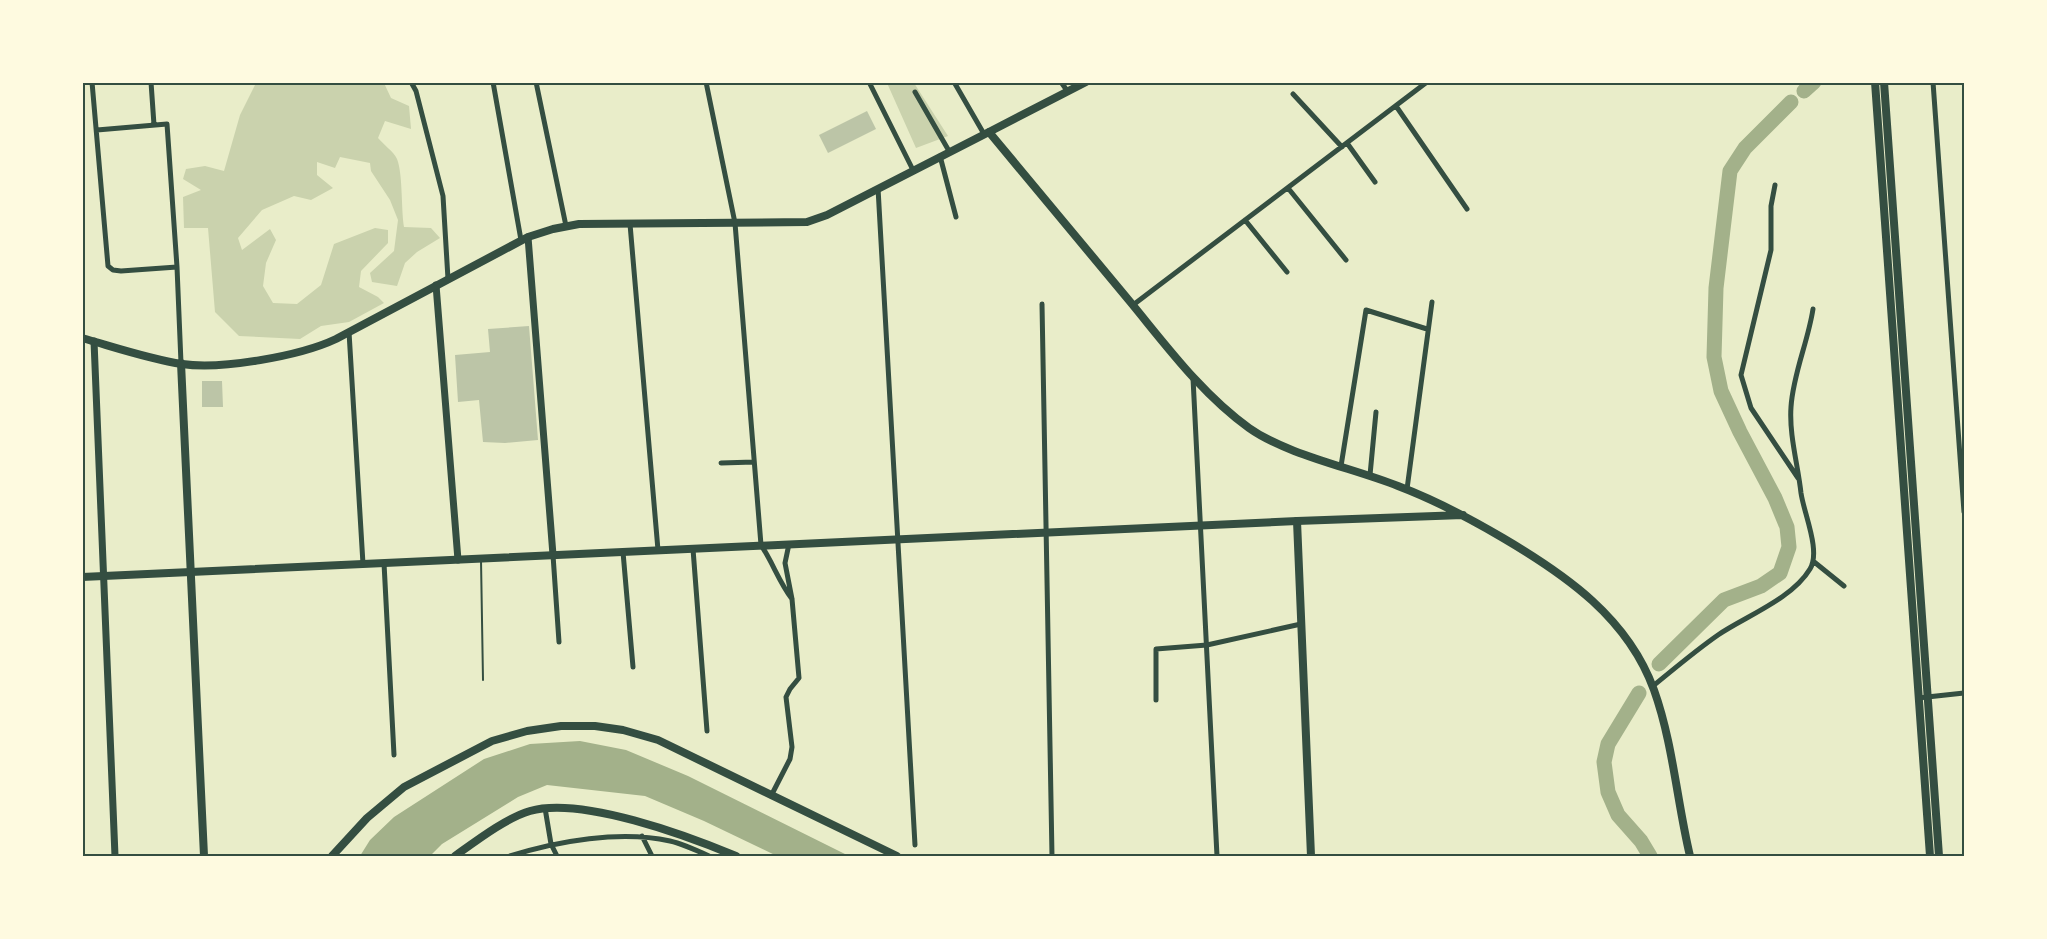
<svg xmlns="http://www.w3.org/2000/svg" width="2047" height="939" font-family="'Work Sans',sans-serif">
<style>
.green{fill:#cad2ad}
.water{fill:#a3b18a}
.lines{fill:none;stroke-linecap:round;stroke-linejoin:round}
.river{stroke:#a3b18a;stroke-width:15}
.building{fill:#bcc5a7}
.service{stroke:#344e41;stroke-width:2}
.minor{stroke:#344e41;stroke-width:5}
.tertiary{stroke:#344e41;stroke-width:7}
.secondary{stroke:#344e41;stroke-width:8}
.primary{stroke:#344e41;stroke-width:8}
.neatline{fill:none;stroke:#344e41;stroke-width:2}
</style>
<rect width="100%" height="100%" fill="#e9edc9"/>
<path class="green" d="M 256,83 L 384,83 L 391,98 L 409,106 L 411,129 L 385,121 L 378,138 C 383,144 394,152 397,159 C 403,174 401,209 404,227 L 431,228 L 440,238 L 417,252 L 405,263 L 397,286 L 372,282 L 370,273 L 394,251 L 398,220 L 390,200 L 371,171 L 370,163 L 340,157 L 335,168 L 317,162 L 317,175 L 333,188 L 311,200 L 294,196 L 262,210 L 238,238 L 242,250 L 270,229 L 276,240 L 266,263 L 263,286 L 273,303 L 297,304 L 321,285 L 334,244 L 375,228 L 388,230 L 388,243 L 361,271 L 359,287 L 378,297 L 384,303 L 349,322 L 321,326 L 300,339 L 239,336 L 215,312 L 208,228 L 184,228 L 183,197 L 201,190 L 183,179 L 186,169 L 205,166 L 224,171 L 240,115 Z
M 887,83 L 914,83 L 948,136 L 916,148 Z"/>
<path class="water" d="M 580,741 L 626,750 L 688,776 L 849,856 L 777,856 L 704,821 L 645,796 L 547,785 L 518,797 L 442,844 L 430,856 L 360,856 L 370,840 L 394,817 L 484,759 L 530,744 Z"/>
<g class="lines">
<path class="river" d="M 1804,91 L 1814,82
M 1659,664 L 1724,600 L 1761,586 L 1780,573 L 1789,547 L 1787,527 L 1775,498 L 1740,432 L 1721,391 L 1714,357 L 1716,288 L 1730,171 L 1745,148 L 1791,102
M 1639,693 L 1608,744 L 1604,762 L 1608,792 L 1618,815 L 1641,841 L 1650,856"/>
</g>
<path class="building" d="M 867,111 L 876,129 L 828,153 L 819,135 Z
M 529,326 L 538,440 L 505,443 L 483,442 L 479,400 L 458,402 L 455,355 L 490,352 L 488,329 Z
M 202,381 L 222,381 L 223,407 L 202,407 Z"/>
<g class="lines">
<path class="service" d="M 481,560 L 483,680"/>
<path class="minor" d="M 92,82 L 108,266 L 113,270 L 121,271 L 177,267
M 151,82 L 154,125
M 411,82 L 416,91 L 443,196 L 448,279
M 493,82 L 521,240
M 536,82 L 566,226
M 706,82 L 735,223 L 761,545 C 773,563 779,582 792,599
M 869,82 L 913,170
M 954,82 L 984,134
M 1061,82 L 1068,92
M 1933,82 L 1964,512
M 915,92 L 949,151
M 1293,94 L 1342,147
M 1396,106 L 1467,209
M 97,130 L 167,124 L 177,267 L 181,363
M 1347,143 L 1375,182
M 940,156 L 956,217
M 1775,185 L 1771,206 L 1771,250 L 1741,375 L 1751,408 L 1798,478
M 878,188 L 915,845
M 1288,188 L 1346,260
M 1245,220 L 1287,272
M 630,224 L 658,550
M 1042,304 L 1052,856
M 1133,305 L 1427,82
M 349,332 L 363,564
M 1193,378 L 1217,856
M 721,463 L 754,462
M 1341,466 L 1366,310 L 1427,329
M 1370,475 L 1376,412
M 1407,489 L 1432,302
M 693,549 L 707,731
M 623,552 L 633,667
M 553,555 L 559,642
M 1813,561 L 1844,586
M 384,563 L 394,755
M 1653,686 C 1674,669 1695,651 1718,635 C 1746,616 1792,599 1810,569 C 1821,551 1804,514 1801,493 C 1798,465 1789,435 1791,407 C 1793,374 1808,342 1813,309
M 1918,698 L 1964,693
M 1156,700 L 1156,649 L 1207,645 L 1301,624
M 771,796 L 790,759 L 792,747 L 786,697 L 790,689 L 799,678 L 792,599 L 785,563 L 789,544
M 545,808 L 551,844 L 557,856
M 642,836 L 652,856
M 510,856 C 558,841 620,830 670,841 C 683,844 696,850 709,856"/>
<path class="tertiary" d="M 528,237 L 553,555
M 436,285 L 458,560
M 94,341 L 115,856"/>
<path class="secondary" d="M 1875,82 L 1930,856
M 1884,82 L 1939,856
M 989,132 L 1086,82
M 181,363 L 204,856
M 1297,521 L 1311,856
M 332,856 L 367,818 L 404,787 L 492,741 L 527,731 L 561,726 L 595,726 L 623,730 L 658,740 L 897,856
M 455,856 C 476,841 506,818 530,811 C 581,796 688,836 736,856"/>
<path class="primary" d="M 82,338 C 114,347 149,359 182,364 C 221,370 300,356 336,339 L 528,237 L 553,229 L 579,224 L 807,222 L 827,215 L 989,132 C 1037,189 1084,247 1132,304 C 1168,348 1203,395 1249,428 C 1287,455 1353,468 1398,486 C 1435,500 1469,518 1503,538 C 1566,575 1628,618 1654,690 C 1673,743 1677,802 1690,856
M 82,577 L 1297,521 L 1463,515"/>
</g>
<rect width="2047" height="939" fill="none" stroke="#fefae0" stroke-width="168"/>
<rect x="84" y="84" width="1879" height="771" class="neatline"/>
</svg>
